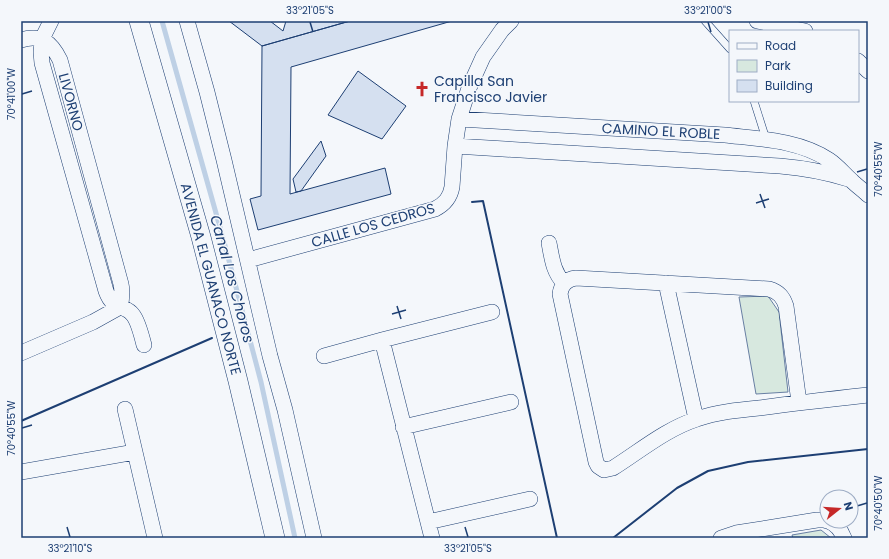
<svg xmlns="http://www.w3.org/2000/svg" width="889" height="559" font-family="Poppins,sans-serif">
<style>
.green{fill:#d7e8df;stroke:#687fa3}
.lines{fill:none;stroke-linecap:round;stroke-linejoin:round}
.stream{stroke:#bed0e5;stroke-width:5}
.building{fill:#d5e0f0;stroke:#1d3f73}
.service-casing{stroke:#1d3f73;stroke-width:8}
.minor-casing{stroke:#1d3f73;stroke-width:16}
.tertiary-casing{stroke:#1d3f73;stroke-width:20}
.service{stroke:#f4f7fb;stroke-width:7}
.minor{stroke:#f4f7fb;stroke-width:15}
.tertiary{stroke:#f4f7fb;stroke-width:19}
.wall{stroke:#1d3f73;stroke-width:2}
.ticks{fill:none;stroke:#1d3f73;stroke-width:1.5}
.labels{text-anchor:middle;stroke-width:3;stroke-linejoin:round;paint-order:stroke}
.poi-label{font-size:14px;fill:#1d3f73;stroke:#f4f7fb;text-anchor:start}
.street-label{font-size:14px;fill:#1d3f73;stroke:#f4f7fb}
.water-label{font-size:15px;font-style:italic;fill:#1d3f73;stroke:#f4f7fb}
.neatline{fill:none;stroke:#1d3f73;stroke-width:1.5}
.ticks-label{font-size:10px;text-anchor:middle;fill:#1d3f73}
</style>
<rect width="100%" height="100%" fill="#f4f7fb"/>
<path class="green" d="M 768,296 L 779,312 L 788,392 L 756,394 L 739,297 Z
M 821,530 L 831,538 L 793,538 L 792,535 Z"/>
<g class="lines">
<path class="stream" d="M 162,21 L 223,238 L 261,382 L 295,538"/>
</g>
<path class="building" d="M 229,21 L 270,21 L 283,31 L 286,21 L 350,21 L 262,46 Z
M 350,21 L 452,21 L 291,67 L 290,194 L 385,168 L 391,194 L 258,230 L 250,199 L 261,196 L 262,46 Z
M 358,71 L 406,106 L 382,139 L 328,115 Z
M 321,141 L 326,156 L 301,191 L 296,192 L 293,179 Z"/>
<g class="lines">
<defs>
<path id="service" d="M 705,21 L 730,49
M 754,101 L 766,139"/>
<path id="minor" d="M 51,21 L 42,39 L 41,52 L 42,63 L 106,291 C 113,311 125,304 133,315 C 138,321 142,337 144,345
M 187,21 L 207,92 L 224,160 L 270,356 L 285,410 L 314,538
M 757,21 L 805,31
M 21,40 C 41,34 51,42 60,60 L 121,284 C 123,293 122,299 120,307
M 858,61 L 868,71
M 459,119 L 725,135 C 760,139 799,140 829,160 C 838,166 844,174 852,181 C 857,186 863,190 868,195
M 455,146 L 780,166 C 803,168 826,172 848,179
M 549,243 C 552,258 553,272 564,283
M 248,260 L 435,209 C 445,204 450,198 452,187 L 455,146 L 459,119 L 469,88 L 483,57 L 502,30 L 511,21
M 666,283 L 696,419
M 382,340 L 432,538
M 21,353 L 93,322 L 120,307
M 324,356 L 382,340 L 492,312
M 799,402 L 786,306 C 783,297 779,292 769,289 L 576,278 C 567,279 561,285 560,294 L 596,462 L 598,466 L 604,470 L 613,468 C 640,451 666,429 697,419 C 717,412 738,410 759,408 C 796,403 832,399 868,395
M 125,409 L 155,538
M 403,427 L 511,402
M 21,472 L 135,452
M 828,521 C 836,524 841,530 844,538
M 428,522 L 530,499
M 721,538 L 736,533 L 817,520 L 824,520 L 827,521"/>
<path id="tertiary" d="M 139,21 L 201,237 L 238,381 L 275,538"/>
</defs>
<use href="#service" class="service-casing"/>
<use href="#minor" class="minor-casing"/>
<use href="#tertiary" class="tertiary-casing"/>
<use href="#service" class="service"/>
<use href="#minor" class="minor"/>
<use href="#tertiary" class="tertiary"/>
<path class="wall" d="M 472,202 L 483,201 L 557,538
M 21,421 L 212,338
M 613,538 L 677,488 L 708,471 L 748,462 L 868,449"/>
</g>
<path class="ticks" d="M 310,22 L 313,32M 708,22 L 711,32M 22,94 L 32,91M 857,172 L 867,169M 760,194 L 765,208M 756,203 L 769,199M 397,306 L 401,319M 392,314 L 406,310M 22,428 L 32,425M 857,506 L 867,503M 67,527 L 70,537M 465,527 L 468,537"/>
<defs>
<symbol id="church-bare" viewBox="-9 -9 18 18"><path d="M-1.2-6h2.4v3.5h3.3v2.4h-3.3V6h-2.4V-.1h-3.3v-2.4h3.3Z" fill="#c62828" stroke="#f4f7fb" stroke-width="2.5" paint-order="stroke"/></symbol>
</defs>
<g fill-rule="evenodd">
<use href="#church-bare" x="411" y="78" width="22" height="22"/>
</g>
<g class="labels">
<g class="poi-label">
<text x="434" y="86">Capilla San<tspan x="434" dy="16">Francisco Javier</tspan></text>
</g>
<g class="street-label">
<text transform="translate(71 102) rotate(75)" y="5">LIVORNO</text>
<text transform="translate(661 131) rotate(3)" y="5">CAMINO EL ROBLE</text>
<text transform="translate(373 225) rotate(-16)" y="5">CALLE LOS CEDROS</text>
<text transform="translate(211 279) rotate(75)" y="5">AVENIDA EL GUANACO NORTE</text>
</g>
<g class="water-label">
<text transform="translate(232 279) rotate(75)" y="5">Canal Los Choros</text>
</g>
</g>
<rect width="889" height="559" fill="none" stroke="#f4f7fb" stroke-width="44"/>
<rect x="729" y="30" width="130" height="72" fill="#f4f7fb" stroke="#9eadc5"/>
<rect x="737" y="43" width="20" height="6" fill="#f4f7fb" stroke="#9eadc5"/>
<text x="765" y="50" font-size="12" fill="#1d3f73">Road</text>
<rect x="737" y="60" width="20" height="12" fill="#d7e8df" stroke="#9eadc5"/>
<text x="765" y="70" font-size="12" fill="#1d3f73">Park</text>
<rect x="737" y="80" width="20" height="12" fill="#d5e0f0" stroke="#9eadc5"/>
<text x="765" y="90" font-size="12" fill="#1d3f73">Building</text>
<g transform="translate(839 509) rotate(73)"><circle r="19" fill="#f4f7fb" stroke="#9eadc5"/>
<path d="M0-3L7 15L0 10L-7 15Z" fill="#c62828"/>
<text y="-6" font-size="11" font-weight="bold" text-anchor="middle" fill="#1d3f73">N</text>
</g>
<rect x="22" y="22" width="845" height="515" class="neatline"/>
<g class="ticks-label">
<text x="310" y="14">33°21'05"S</text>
<text x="708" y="14">33°21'00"S</text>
<text transform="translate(11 94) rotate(-90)" y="4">70°41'00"W</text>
<text transform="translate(878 169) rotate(-90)" y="4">70°40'55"W</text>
<text transform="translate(11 428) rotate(-90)" y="4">70°40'55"W</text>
<text transform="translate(878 503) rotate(-90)" y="4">70°40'50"W</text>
<text x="70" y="552">33°21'10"S</text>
<text x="468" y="552">33°21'05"S</text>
</g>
</svg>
